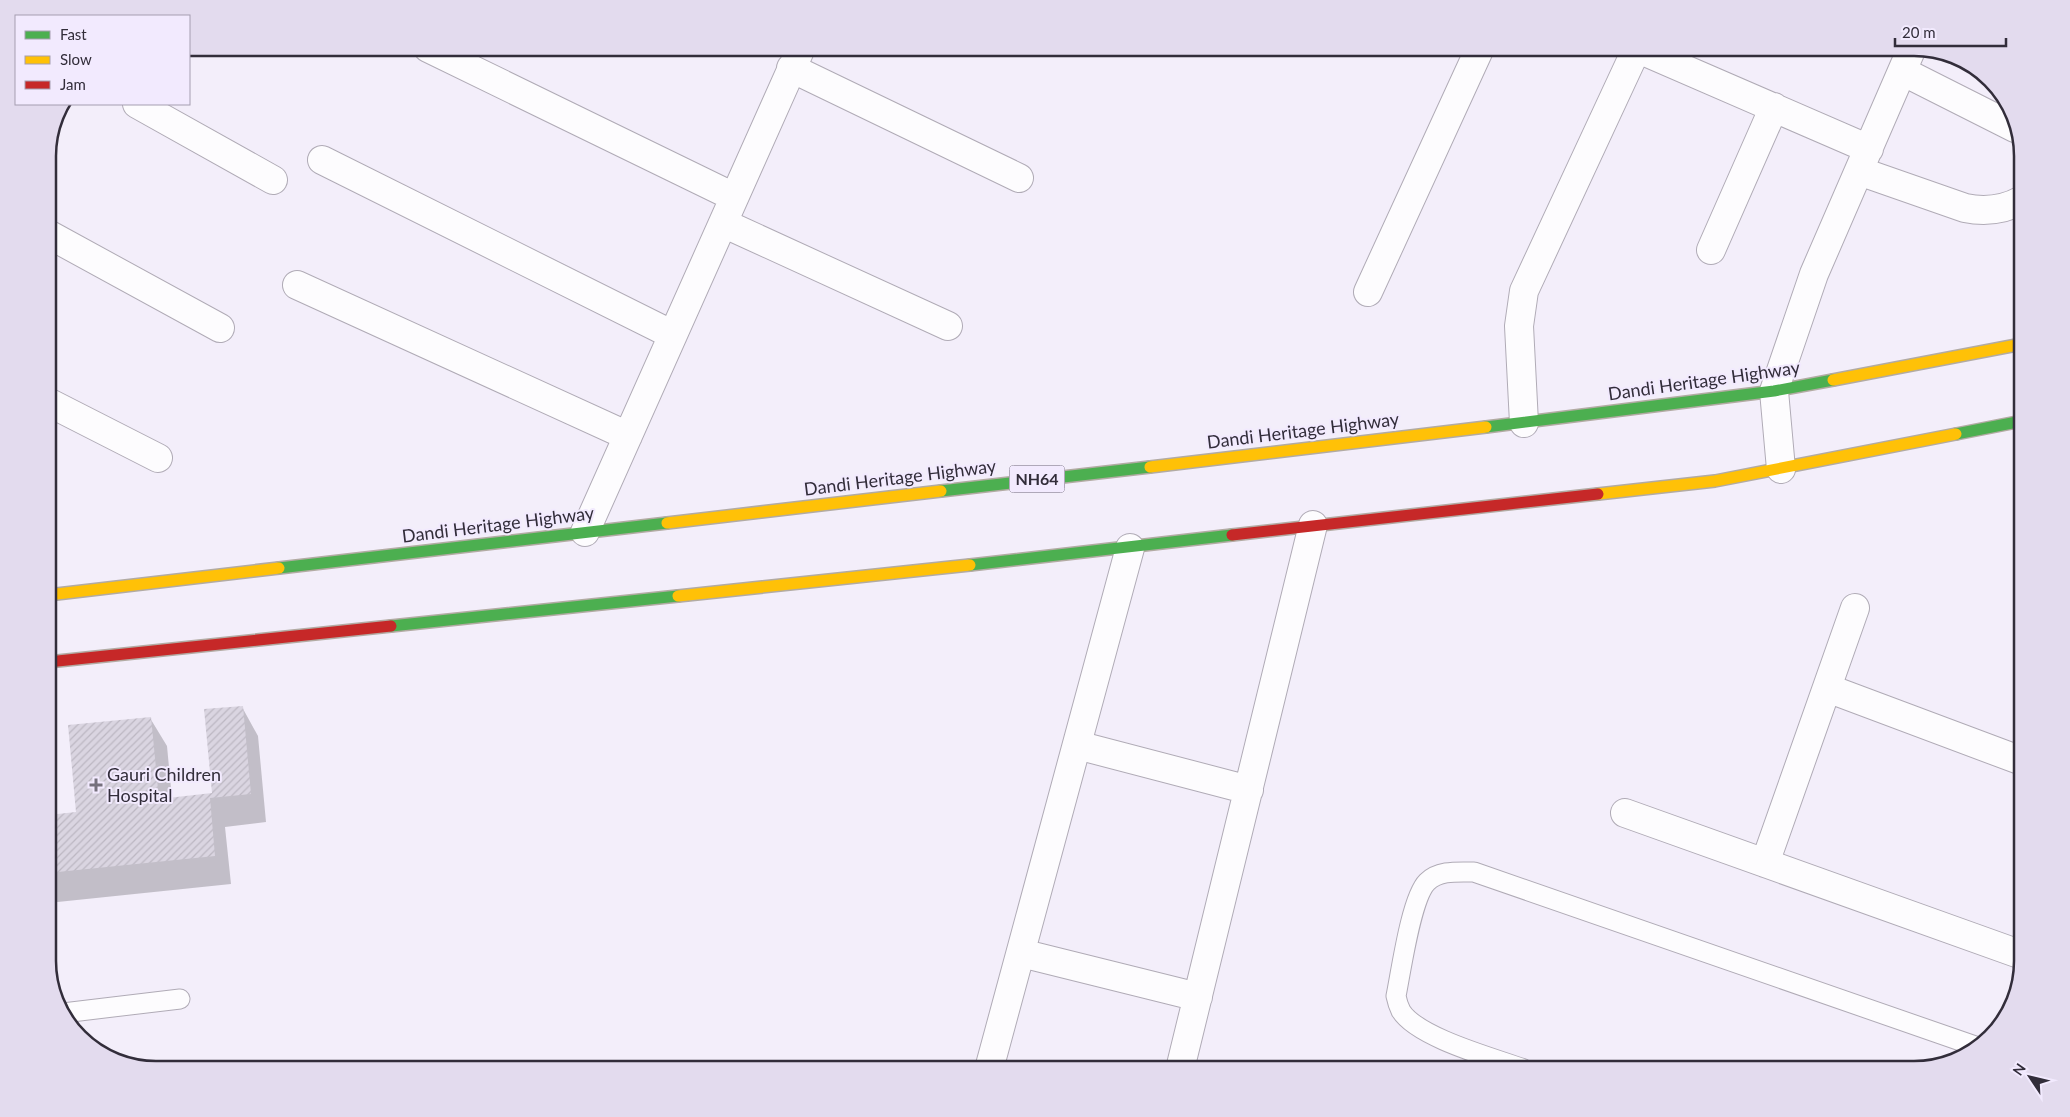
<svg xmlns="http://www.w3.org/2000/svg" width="2070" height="1117" font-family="Lato,sans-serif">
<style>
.shadow{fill:#0003}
.building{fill:url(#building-hatch)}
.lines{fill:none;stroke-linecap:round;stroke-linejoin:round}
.lane-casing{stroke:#b0abb6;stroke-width:21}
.street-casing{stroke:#b0abb6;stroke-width:30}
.fast-casing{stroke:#b2aba3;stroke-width:14}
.slow-casing{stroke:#b2aba3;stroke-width:14}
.jam-casing{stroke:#b2aba3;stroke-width:14}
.lane{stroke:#fdfcfe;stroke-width:19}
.street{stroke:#fdfcfe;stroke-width:28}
.fast{stroke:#4caf50;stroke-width:11}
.slow{stroke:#ffc107;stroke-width:11}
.jam{stroke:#c62828;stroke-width:11}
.poi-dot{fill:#76717d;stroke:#f2eafe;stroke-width:2}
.labels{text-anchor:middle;stroke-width:4;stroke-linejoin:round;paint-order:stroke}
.shield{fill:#f2eafe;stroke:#6c6675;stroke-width:1}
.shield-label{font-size:16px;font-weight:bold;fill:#322d3a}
.street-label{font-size:18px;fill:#322d3a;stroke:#f2eafe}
.poi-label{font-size:18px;fill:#322d3a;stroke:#f2eafe;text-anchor:start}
.rim{fill:none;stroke:#322d3a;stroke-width:2.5}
</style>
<defs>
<pattern id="building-hatch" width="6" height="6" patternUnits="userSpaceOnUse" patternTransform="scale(1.25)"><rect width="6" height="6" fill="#dad5e1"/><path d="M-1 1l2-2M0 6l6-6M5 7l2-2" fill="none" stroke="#bcb7c2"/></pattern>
</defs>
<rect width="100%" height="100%" fill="#f3eefa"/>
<path class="shadow" d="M 242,707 L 258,736 L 266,822 L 225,827 L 231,884 L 48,903 L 48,816 L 78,813 L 150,718 L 167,746 L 172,799 L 214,795 Z"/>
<path class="building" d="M 243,706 L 251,794 L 210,798 L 215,856 L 48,873 L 48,815 L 76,812 L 68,725 L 151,717 L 159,799 L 212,793 L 204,709 Z"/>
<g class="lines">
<defs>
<path id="lane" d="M 63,1013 L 180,999
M 1524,1069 C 1494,1058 1418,1038 1401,1011 C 1399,1007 1397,1001 1396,996 C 1401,972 1411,898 1427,882 C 1439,870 1458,872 1474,872 L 1978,1047"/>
<path id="street" d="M 428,48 L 734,197
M 1636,48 L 1869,149
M 791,68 L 1019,178
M 1902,71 L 2015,128
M 137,104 L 273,180
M 322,160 L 673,335
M 1859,171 L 1965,208 C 1985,212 2004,210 2022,200
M 723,223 L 948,326
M 48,234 L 220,328
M 1711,250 L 1774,107
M 297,285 L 628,436
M 1368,292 L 1480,48
M 48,402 L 158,458
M 1524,423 L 1519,326 L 1524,291 L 1637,48
M 1781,469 L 1774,391 L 1814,274 L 1912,48
M 585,532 L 801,48
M 1827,688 L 2022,761
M 1077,745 L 1249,790
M 1625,813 L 2022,955
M 1765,863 L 1855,608
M 1021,953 L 1198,997
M 989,1069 L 1130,548
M 1180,1069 L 1313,525"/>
<path id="fast" d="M 1486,427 L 1774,391 L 1833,380
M 1956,434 L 2022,421
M 941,491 L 1150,467
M 970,565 L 1232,535
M 279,568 L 667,523
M 391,626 L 678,596"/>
<path id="slow" d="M 1833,380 L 2022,344
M 1150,467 L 1486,427
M 1598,494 L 1715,481 L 1956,434
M 667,523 L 941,491
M 48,595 L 279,568
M 678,596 L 970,565"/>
<path id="jam" d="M 1232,535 L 1598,494
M 48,662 L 391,626"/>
</defs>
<use href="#lane" class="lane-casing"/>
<use href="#street" class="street-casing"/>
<use href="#fast" class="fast-casing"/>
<use href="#slow" class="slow-casing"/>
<use href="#jam" class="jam-casing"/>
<use href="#lane" class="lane"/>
<use href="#street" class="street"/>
<use href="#fast" class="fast"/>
<use href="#slow" class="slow"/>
<use href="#jam" class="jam"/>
</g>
<path class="poi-dot" d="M93.5 777.5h5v5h5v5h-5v5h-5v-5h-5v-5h5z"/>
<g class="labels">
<rect class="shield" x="1009.5" y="465.5" width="55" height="27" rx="4"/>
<g class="shield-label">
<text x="1037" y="485">NH64</text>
</g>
<g class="street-label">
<text transform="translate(1704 381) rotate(-8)" y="6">Dandi Heritage Highway</text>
<text transform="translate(1303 431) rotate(-7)" y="6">Dandi Heritage Highway</text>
<text transform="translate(900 478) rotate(-7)" y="6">Dandi Heritage Highway</text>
<text transform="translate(498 525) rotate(-7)" y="6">Dandi Heritage Highway</text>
</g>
<g class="poi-label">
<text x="107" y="781">Gauri Children<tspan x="107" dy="21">Hospital</tspan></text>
</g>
</g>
<path d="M0 0H2070V1117H0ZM156 56H1914A100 100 0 0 1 2014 156V961A100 100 0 0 1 1914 1061H156A100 100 0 0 1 56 961V156A100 100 0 0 1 156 56Z" fill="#e3dbee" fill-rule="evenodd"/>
<path class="rim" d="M156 56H1914A100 100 0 0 1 2014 156V961A100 100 0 0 1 1914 1061H156A100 100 0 0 1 56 961V156A100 100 0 0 1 156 56Z"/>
<rect x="15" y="15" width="175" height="90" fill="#f2eafe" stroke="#a59eb0"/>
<rect x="25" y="31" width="25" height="8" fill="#4caf50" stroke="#a59eb0"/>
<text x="60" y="40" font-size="15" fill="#322d3a">Fast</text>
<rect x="25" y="56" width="25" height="8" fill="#ffc107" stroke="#a59eb0"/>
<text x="60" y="65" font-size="15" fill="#322d3a">Slow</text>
<rect x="25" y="81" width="25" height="8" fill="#c62828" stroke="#a59eb0"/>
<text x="60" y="90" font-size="15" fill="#322d3a">Jam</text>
<g transform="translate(2030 1077) rotate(305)" stroke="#f2eafe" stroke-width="4" paint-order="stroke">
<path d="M0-4L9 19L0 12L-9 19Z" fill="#322d3a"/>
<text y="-8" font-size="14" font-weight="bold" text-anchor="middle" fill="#322d3a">N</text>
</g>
<path d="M1895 38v8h111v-8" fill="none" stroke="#322d3a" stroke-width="2.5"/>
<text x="1902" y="38" font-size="15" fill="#322d3a" stroke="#f2eafe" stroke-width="4" paint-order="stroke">20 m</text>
</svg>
